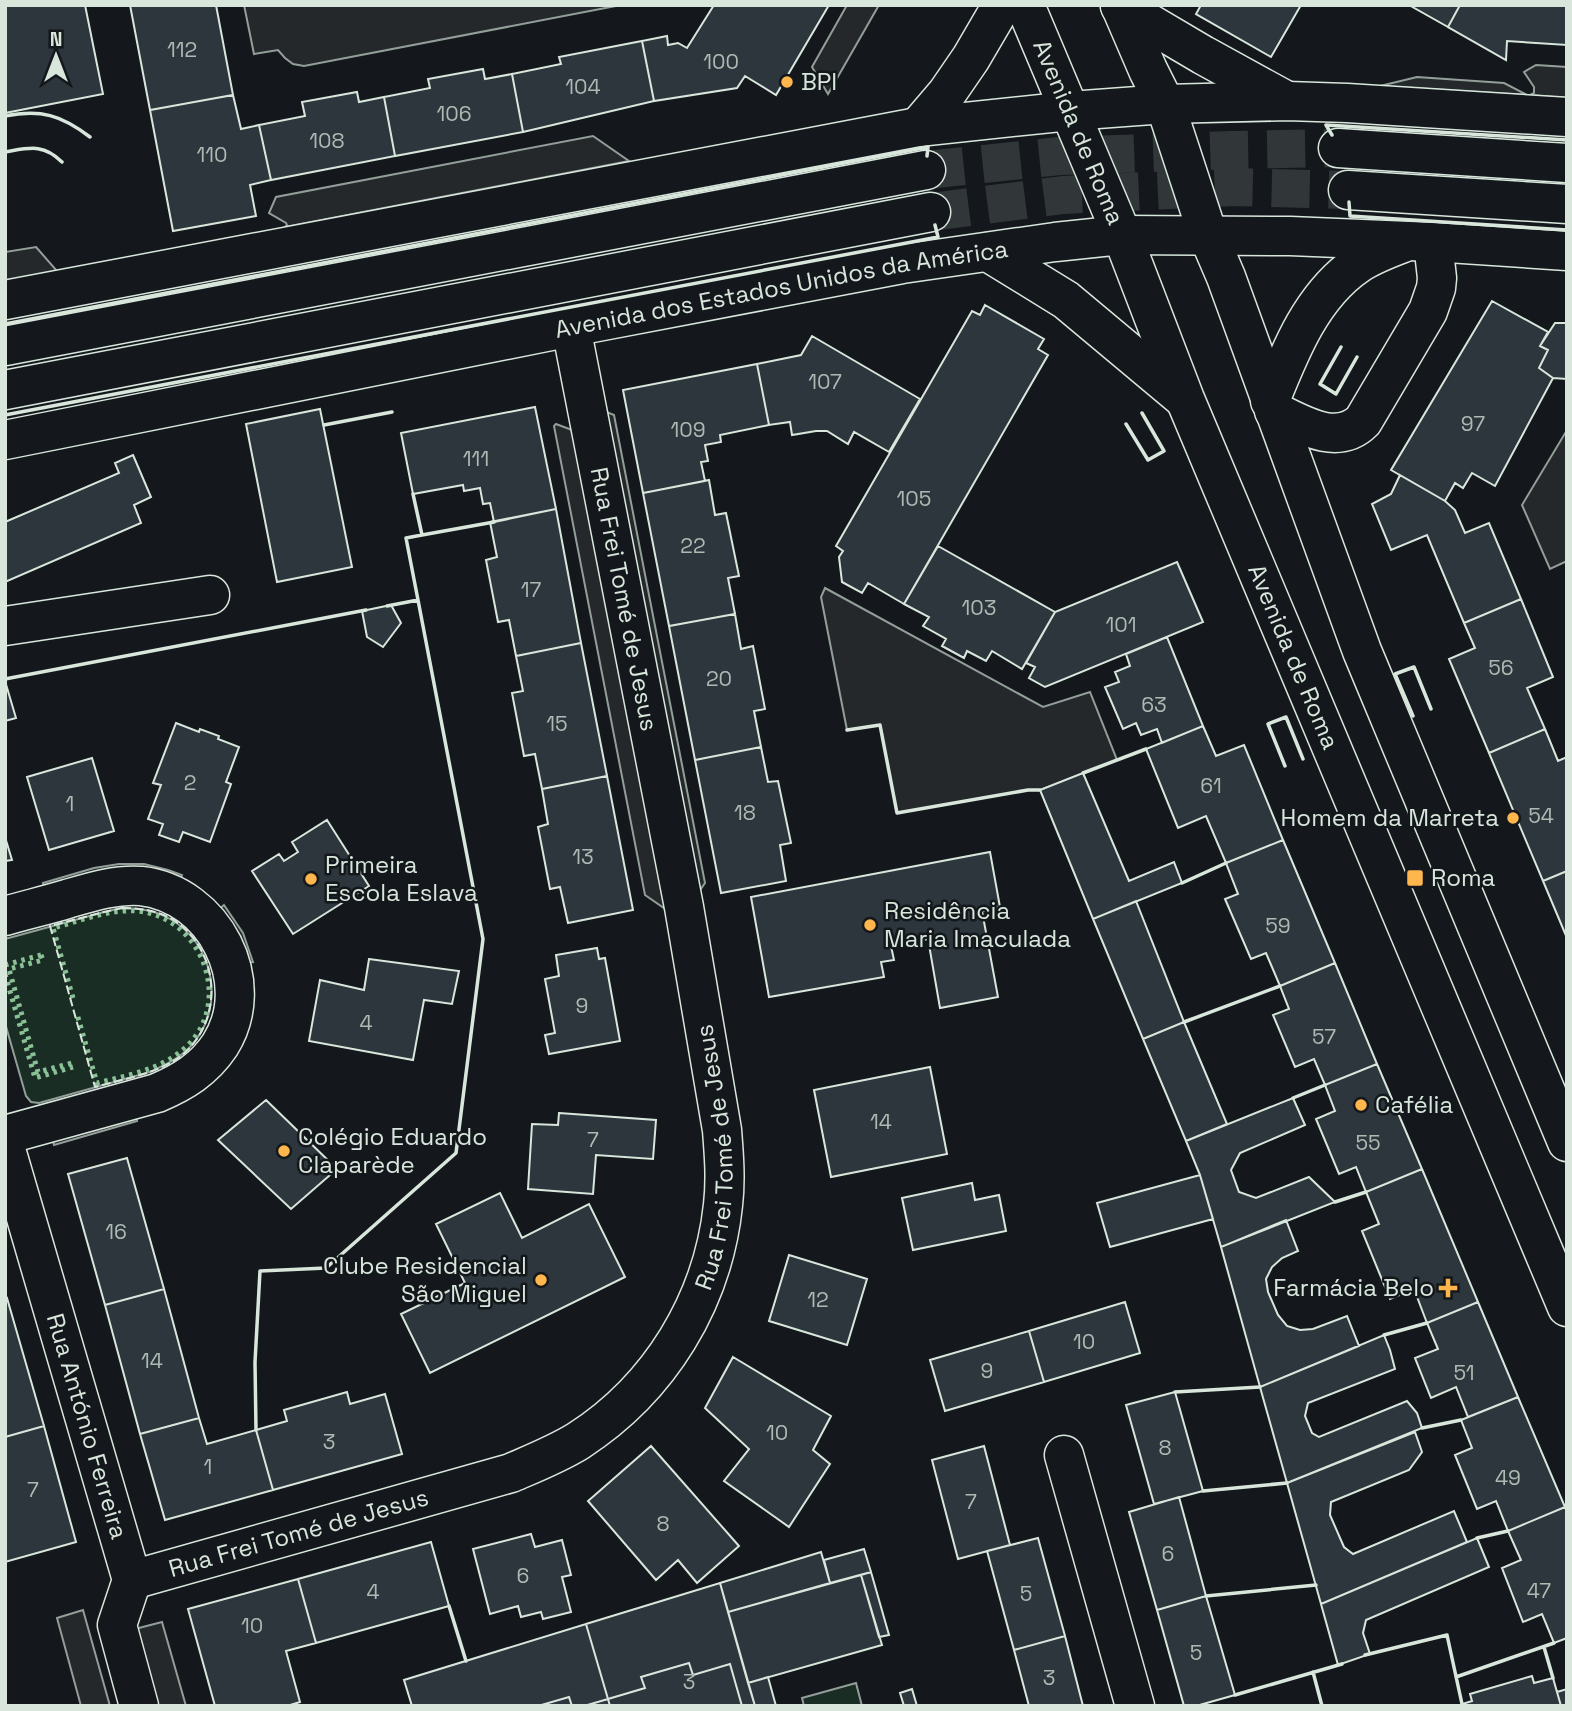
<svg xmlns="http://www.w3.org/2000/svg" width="1572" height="1711" font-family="'Space Grotesk',sans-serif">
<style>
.green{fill:#1a2d24;stroke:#939e99;stroke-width:2}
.parking{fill:#24282b;stroke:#939e99;stroke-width:2}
.building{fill:#2c363c;stroke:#d8e6dc;stroke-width:2}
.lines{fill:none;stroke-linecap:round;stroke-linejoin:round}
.major-tunnel{stroke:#313739;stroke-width:38;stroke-dasharray:38 19;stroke-linecap:butt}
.minor-casing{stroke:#d8e6dc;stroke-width:41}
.major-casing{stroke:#d8e6dc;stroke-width:41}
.minor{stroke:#14181c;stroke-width:38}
.major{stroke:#14181c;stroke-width:38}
.hedge{stroke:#8ac095;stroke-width:5;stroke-dasharray:3.5 5;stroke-linecap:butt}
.fence{stroke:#d8e6dc;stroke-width:2;stroke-dasharray:9 3.5;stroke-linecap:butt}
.wall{stroke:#d8e6dc;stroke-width:3.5}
.poi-dot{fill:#ffb74d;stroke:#14181c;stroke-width:2.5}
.labels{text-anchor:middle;stroke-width:5;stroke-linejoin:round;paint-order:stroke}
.number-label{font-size:21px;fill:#adbab4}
.poi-label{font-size:24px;fill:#d8e6dc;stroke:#14181c;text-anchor:start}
.street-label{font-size:24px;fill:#d8e6dc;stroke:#14181c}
</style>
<rect width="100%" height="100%" fill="#14181c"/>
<path class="green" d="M 122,908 C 139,908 155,910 170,919 C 215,944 226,1008 191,1046 C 179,1059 165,1065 150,1072 L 39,1103 L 31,1102 L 26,1096 L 5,1023 L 5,939 L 104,912 Z
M 856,1683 L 862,1706 L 804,1706 L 802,1698 Z"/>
<path class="parking" d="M 244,5 L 621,5 L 304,66 L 293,64 L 285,58 L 278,50 L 254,54 Z
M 847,5 L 879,5 L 828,94 L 812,67 Z
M 1536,65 L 1567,67 L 1567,98 L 1530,95 L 1534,93 L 1534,87 L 1524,72 Z
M 1417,77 L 1504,83 L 1527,95 L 1380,86 Z
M 593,136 L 629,161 L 285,227 L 287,225 L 286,223 L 269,213 L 276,197 Z
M 36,247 L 57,271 L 5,281 L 5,252 Z
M 599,409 L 614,415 L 705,883 L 693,900 Z
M 556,424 L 580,433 L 674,915 L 645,895 L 554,426 Z
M 1567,430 L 1567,561 L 1550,569 L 1522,505 Z
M 825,588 L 1043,707 L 1090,692 L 1117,760 L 1040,790 L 1028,790 L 897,813 L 880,725 L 847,730 L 821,597 Z
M 119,864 L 144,864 L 168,870 L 182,875 L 178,886 L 46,893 L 43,883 L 94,868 Z
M 224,905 L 243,933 L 253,962 L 242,963 L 215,913 Z
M 135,1111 L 137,1121 L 54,1145 L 51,1134 Z
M 83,1610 L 110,1706 L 81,1706 L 57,1618 Z
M 162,1622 L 186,1706 L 157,1706 L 135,1629 Z"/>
<path class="building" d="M 5,5 L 85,5 L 103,94 L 5,113 Z
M 130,5 L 216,5 L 233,95 L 150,110 Z
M 714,5 L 829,5 L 776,95 L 745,76 L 737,88 L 654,101 L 642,41 L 667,36 L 668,45 L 678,43 L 687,48 Z
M 1201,5 L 1301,5 L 1271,57 L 1196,14 Z
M 1409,5 L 1460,5 L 1448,27 Z
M 1460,5 L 1567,5 L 1567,45 L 1507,41 L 1506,60 L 1448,27 Z
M 642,41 L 654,101 L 523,132 L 512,74 L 561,64 L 559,57 Z
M 483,69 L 485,79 L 512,74 L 523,132 L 395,156 L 384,97 L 430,88 L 428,79 Z
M 357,92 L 359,102 L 384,97 L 395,156 L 271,180 L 259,125 L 305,116 L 302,102 Z
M 233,95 L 241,129 L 259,125 L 271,180 L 250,185 L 256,216 L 173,231 L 150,110 Z
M 1492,301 L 1548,332 L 1540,346 L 1548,350 L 1539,368 L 1553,378 L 1495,486 L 1472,473 L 1463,488 L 1455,483 L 1445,501 L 1391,470 Z
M 985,305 L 1044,339 L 1038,349 L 1048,355 L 904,604 L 868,583 L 862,593 L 842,582 L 839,557 L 843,551 L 836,546 L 972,311 L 980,315 Z
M 1555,323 L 1567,323 L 1567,379 L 1553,378 L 1539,368 L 1548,350 L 1540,346 Z
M 812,336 L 920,399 L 889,452 L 854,432 L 848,444 L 827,431 L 816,431 L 792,435 L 790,422 L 769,425 L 757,364 L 801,355 Z
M 757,364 L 769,425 L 720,435 L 721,442 L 705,445 L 708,461 L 701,462 L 705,481 L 643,493 L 623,390 Z
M 535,407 L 556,509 L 494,522 L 490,503 L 483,504 L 480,488 L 464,491 L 463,485 L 413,494 L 401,433 Z
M 320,409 L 352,567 L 277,582 L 246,424 Z
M 133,455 L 151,497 L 134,505 L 141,523 L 5,582 L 5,522 L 119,473 L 115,463 Z
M 1400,475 L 1445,501 L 1455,510 L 1465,533 L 1489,523 L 1521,599 L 1464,623 L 1427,535 L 1391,550 L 1372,504 L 1391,494 Z
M 709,480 L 715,515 L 726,513 L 739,576 L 728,578 L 735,614 L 669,626 L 643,493 Z
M 556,509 L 581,643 L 516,656 L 509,620 L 498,622 L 486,560 L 497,557 L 490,522 Z
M 938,546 L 1055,612 L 1022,669 L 992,651 L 986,661 L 967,651 L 964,658 L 942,646 L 946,639 L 923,626 L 929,617 L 904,604 Z
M 1177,562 L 1203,622 L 1045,687 L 1029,678 L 1035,667 L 1026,663 L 1055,612 Z
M 1521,599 L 1553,677 L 1527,688 L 1545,729 L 1489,753 L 1449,659 L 1475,648 L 1464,623 Z
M 391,605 L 401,623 L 383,647 L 367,637 L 362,611 Z
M 735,614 L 741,649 L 753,646 L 765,709 L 754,711 L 761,747 L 695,760 L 669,626 Z
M 1167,637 L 1203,726 L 1162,743 L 1157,729 L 1141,735 L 1136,723 L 1123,729 L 1105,687 L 1119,682 L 1115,672 L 1130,666 L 1126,654 Z
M 581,643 L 607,776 L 542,789 L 535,754 L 524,756 L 512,693 L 523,691 L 516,656 Z
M 5,681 L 16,718 L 5,721 Z
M 176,723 L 199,732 L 200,729 L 219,736 L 218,739 L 239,747 L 226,782 L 231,784 L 210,842 L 183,832 L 179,842 L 159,835 L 163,824 L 148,819 L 161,785 L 153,783 Z
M 1203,726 L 1216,756 L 1244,745 L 1283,840 L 1226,863 L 1206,816 L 1178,828 L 1146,749 Z
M 1545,729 L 1558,761 L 1567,757 L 1567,871 L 1543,881 L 1489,753 Z
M 761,747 L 768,782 L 778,781 L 791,843 L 780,845 L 786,881 L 721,893 L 695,760 Z
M 92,758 L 114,831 L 49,850 L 27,777 Z
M 1083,773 L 1129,881 L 1174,862 L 1182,883 L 1093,919 L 1040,790 Z
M 607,776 L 633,910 L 568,923 L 560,887 L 550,889 L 538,827 L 548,824 L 542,789 Z
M 327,820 L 369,886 L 293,934 L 252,871 L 279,854 L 284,861 L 298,852 L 292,842 Z
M 5,837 L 12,860 L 5,861 Z
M 1283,840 L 1335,963 L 1280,986 L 1266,953 L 1251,959 L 1225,899 L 1238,894 L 1226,863 Z
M 990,852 L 1000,907 L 982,911 L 998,997 L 940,1008 L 928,939 L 891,946 L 894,960 L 881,962 L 884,977 L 769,997 L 751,897 Z
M 1567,871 L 1567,938 L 1543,881 Z
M 1136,901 L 1184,1022 L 1143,1039 L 1093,919 Z
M 597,948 L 599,959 L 605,958 L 620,1041 L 549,1054 L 545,1035 L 555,1033 L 545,979 L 559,976 L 556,955 Z
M 369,959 L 459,971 L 452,1004 L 424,1000 L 413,1060 L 309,1041 L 320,980 L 364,990 Z
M 1335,963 L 1377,1064 L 1325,1085 L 1314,1059 L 1295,1067 L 1273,1015 L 1289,1009 L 1280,986 Z
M 1184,1022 L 1227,1124 L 1186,1141 L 1143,1039 Z
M 1377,1064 L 1422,1169 L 1366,1192 L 1356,1167 L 1339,1174 L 1316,1119 L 1335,1111 L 1325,1085 Z
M 930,1067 L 947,1154 L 831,1177 L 814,1090 Z
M 1293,1098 L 1305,1125 L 1240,1153 L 1231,1170 L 1239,1192 L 1256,1198 L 1309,1177 L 1335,1202 L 1221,1247 L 1200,1175 L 1186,1141 Z
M 266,1100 L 337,1169 L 291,1209 L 218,1140 Z
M 559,1113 L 656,1120 L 653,1159 L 596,1155 L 593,1194 L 528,1189 L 532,1124 L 558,1125 Z
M 127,1158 L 164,1289 L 105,1305 L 68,1174 Z
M 1422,1169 L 1478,1302 L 1427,1323 L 1414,1289 L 1390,1299 L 1362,1231 L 1379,1224 L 1366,1192 Z
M 1200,1175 L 1213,1219 L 1110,1247 L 1097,1203 Z
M 972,1183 L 975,1200 L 999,1195 L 1006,1231 L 913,1250 L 902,1198 Z
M 500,1193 L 522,1238 L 589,1204 L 625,1277 L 430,1373 L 401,1314 L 465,1283 L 436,1224 Z
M 1286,1220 L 1298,1251 L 1282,1258 L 1272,1267 L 1266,1279 L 1268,1292 L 1278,1315 L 1287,1326 L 1300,1330 L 1313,1329 L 1347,1316 L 1359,1346 L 1260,1387 L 1221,1247 Z
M 789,1255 L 867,1279 L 847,1345 L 769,1321 Z
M 164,1289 L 199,1418 L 140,1434 L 105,1305 Z
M 7,1298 L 44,1426 L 5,1437 L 5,1299 Z
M 1125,1302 L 1140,1353 L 1044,1382 L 1029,1331 Z
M 1478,1302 L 1518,1397 L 1468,1417 L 1456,1387 L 1431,1398 L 1415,1358 L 1438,1349 L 1427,1323 Z
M 1029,1331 L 1044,1382 L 945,1411 L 930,1360 Z
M 1384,1335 L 1390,1350 L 1395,1369 L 1308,1403 L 1305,1416 L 1312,1433 L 1319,1437 L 1407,1401 L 1417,1413 L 1422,1428 L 1287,1483 L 1260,1387 Z
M 733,1357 L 831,1416 L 813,1450 L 830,1464 L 789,1527 L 724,1481 L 749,1449 L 705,1408 Z
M 347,1392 L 350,1404 L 385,1394 L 402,1454 L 273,1490 L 256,1430 L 287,1421 L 284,1410 Z
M 1175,1392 L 1203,1491 L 1154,1504 L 1126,1405 Z
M 1518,1397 L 1565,1507 L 1508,1531 L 1496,1501 L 1477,1509 L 1455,1455 L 1472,1448 L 1461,1420 Z
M 199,1418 L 207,1444 L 256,1430 L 273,1490 L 165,1520 L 140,1434 Z
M 44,1426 L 76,1542 L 5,1562 L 5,1437 Z
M 1415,1432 L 1422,1452 L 1409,1470 L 1331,1502 L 1330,1515 L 1344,1547 L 1353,1554 L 1454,1511 L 1467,1542 L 1321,1604 L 1287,1483 Z
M 651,1446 L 739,1546 L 697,1583 L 678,1560 L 656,1580 L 588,1501 Z
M 984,1446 L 1010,1545 L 958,1559 L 932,1460 Z
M 1179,1497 L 1206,1596 L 1157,1610 L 1129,1512 Z
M 1565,1507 L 1567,1512 L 1567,1638 L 1554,1643 L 1542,1614 L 1523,1622 L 1502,1568 L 1521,1560 L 1508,1531 Z
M 531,1534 L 535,1547 L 562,1540 L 571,1575 L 562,1577 L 571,1612 L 543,1619 L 541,1612 L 521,1617 L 518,1606 L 490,1614 L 473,1549 Z
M 1038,1538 L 1065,1636 L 1014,1650 L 987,1551 Z
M 1477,1538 L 1489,1567 L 1366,1620 L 1363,1633 L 1370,1654 L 1338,1665 L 1321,1604 Z
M 431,1542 L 449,1606 L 316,1643 L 298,1579 Z
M 864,1549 L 871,1572 L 830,1583 L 824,1560 Z
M 821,1552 L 830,1583 L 728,1612 L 720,1583 Z
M 871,1572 L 889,1635 L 879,1637 L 861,1575 Z
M 861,1575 L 882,1645 L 748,1683 L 728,1612 Z
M 298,1579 L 316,1643 L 286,1651 L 300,1702 L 287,1706 L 215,1706 L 188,1609 Z
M 720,1583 L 755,1706 L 742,1706 L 730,1664 L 693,1675 L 689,1663 L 641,1677 L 645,1688 L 608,1699 L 586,1624 Z
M 1206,1596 L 1235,1695 L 1196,1706 L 1184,1706 L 1157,1610 Z
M 586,1624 L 608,1699 L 584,1706 L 572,1706 L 569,1697 L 538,1706 L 412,1706 L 404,1680 Z
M 1065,1636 L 1083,1706 L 1029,1706 L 1014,1650 Z
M 689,1663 L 693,1675 L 730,1664 L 742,1706 L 610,1706 L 608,1699 L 645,1688 L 641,1677 Z
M 1532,1676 L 1534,1683 L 1553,1678 L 1561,1706 L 1463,1706 L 1462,1704 L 1472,1701 L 1470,1694 Z
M 768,1677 L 776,1706 L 755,1706 L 748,1683 Z
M 912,1689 L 917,1706 L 904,1706 L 900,1693 Z
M 1567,1689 L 1567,1706 L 1561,1706 L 1557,1692 Z
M 569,1697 L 572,1706 L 538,1706 Z
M 608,1699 L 610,1706 L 584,1706 Z"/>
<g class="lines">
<path class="major-tunnel" d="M 926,170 L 1060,156 L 1231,150 L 1338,148
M 931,212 L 1063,195 L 1234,187 L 1348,190"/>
<defs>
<g id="minor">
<path d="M 1274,411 C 1301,424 1337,447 1363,421 L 1428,311 L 1436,288 L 1437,278 L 1433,242"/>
<path d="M 5,626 L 210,595"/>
<path d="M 5,916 C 26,910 47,905 67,899 C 91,892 116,884 141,886 C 214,894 260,982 220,1045 C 204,1069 183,1082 157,1093 L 5,1135"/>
<path id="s1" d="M 5,1146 L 132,1580 L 117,1625 L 139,1706"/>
<path d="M 1064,1455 L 1135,1706"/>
<path id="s2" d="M 132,1580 L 511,1473 C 534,1463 557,1454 578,1441 C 660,1388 713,1301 723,1205 C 726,1180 724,1155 722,1130 L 684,907 L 571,327"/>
</g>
<g id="major">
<path id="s3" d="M 1025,5 L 1122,235 L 1185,399 L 1567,1307"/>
<path d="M 1120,5 L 1148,70 L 1165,104 L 1208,235 L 1226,277 L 1362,651 L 1567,1142"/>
<path d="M 1120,6 L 1203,55 L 1285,100"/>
<path d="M 918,127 L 947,93 L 971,58 L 1002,5"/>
<path d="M 1338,148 L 1567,163"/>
<path d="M 1348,190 L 1567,204"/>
<path d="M 988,252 L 1066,300 L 1182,397"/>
<path d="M 5,300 L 918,127 L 1070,111 L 1165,104 L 1287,101 L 1347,103 L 1567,117"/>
<path d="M 5,346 L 926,170"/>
<path d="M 5,390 L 931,212"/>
<path d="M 1270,401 C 1290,351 1312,295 1358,264 C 1371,255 1388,249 1403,243"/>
<path id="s4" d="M 5,440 L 571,327 L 902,264 L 1055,242 L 1122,235 L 1290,236 L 1433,242 L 1567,251"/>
</g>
</defs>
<use href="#minor" class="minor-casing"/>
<use href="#major" class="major-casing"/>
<use href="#minor" class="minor"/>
<use href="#major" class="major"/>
<path class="hedge" d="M 41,955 L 43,960 L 9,969 L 38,1072 L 72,1063 L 73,1067
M 5,965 L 41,955
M 5,974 L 35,1078 L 73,1067
M 73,998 L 53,928 C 80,921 109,909 137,911 C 200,916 233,998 189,1044 C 165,1069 129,1075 97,1083 L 77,1014"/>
<path class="fence" d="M 122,908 C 139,908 155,910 170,918 C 220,946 226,1020 181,1056 C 157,1074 123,1079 95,1087 L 50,926 L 104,912 Z"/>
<path class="wall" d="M 5,116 C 41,109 61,115 90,137
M 1332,135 L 1326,125 L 1567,140
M 5,152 C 29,148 43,143 62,162
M 1349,202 L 1350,216 L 1567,230
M 5,324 L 928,147 L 927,156
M 1341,347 L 1320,384 L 1336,394 L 1357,357
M 5,415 L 938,237 L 935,225
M 1126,424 L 1148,460 L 1164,451 L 1142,413
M 324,425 L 392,412
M 413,494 L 422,535 L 494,522
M 418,600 L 406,538 L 422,535
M 5,679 L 366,610
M 1413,716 L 1395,674 L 1414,667 L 1431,709
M 847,730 L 880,725 L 897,813 L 1028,790 L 1040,790
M 1285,766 L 1268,724 L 1286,717 L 1303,759
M 1083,773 L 1146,749
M 1182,883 L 1226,863
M 1184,1022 L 1280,986
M 1293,1098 L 1325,1085
M 1335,1202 L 1366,1192
M 1384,1335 L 1427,1323
M 1175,1392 L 1260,1387
M 1422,1428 L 1461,1420
M 256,1430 L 255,1362 L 260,1271 L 326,1268 L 456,1153 L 483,939 L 418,600 L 387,606
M 1203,1491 L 1287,1483
M 1477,1538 L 1508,1531
M 1206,1596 L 1316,1585
M 449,1606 L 466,1661
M 1544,1647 L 1553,1678
M 1365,1655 L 1447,1635 L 1462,1704
M 1313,1672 L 1322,1706
M 1456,1677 L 1554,1643
M 1235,1695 L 1342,1664"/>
</g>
<g class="poi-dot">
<circle cx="787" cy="82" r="7"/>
<circle cx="1513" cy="818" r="7"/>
<rect x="1406" y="869" width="18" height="18" rx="3.5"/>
<circle cx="311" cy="879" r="7"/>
<circle cx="870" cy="925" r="7"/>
<circle cx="1361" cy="1105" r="7"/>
<circle cx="284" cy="1151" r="7"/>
<circle cx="541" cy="1280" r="7"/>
<path d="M1444.5 1277.5h7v7h7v7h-7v7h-7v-7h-7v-7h7z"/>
</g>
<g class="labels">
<g class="number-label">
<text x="182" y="57">112</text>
<text x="721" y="69">100</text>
<text x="583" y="94">104</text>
<text x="454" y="121">106</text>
<text x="327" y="148">108</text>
<text x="212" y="162">110</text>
<text x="825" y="389">107</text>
<text x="1473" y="431">97</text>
<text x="688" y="437">109</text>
<text x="476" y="466">111</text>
<text x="914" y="506">105</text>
<text x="693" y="553">22</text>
<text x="531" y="597">17</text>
<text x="979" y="615">103</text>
<text x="1121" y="632">101</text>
<text x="1501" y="675">56</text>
<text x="719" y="686">20</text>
<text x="1154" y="712">63</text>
<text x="557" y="731">15</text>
<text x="190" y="790">2</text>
<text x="1211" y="793">61</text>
<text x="70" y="811">1</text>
<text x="745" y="820">18</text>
<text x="1541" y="823">54</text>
<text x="583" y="864">13</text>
<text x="1278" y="933">59</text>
<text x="582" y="1013">9</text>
<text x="366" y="1030">4</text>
<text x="1324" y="1044">57</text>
<text x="881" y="1129">14</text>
<text x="593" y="1147">7</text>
<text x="1368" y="1150">55</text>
<text x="116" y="1239">16</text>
<text x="818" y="1307">12</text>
<text x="1084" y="1349">10</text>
<text x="152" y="1368">14</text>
<text x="987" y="1378">9</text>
<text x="1464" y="1380">51</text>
<text x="777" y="1440">10</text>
<text x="329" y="1449">3</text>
<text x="1165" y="1455">8</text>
<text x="208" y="1474">1</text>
<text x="1508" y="1485">49</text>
<text x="33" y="1497">7</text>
<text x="971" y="1509">7</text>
<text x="663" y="1531">8</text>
<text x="1168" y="1561">6</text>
<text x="523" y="1583">6</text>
<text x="1539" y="1598">47</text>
<text x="373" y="1599">4</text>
<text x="1026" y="1601">5</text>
<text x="252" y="1633">10</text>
<text x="1196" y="1660">5</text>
<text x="1049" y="1685">3</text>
<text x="689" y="1689">3</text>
</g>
<g class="poi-label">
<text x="801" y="90">BPI</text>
<text x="1499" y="826" text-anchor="end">Homem da Marreta</text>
<text x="325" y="873">Primeira<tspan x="325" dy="28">Escola Eslava</tspan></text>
<text x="1431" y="886">Roma</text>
<text x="884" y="919">Residência<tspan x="884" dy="28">Maria Imaculada</tspan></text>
<text x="1375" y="1113">Cafélia</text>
<text x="298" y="1145">Colégio Eduardo<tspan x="298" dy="28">Claparède</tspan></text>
<text x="527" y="1274" text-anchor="end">Clube Residencial<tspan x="527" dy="28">São Miguel</tspan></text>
<text x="1434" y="1296" text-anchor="end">Farmácia Belo</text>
</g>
<g class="street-label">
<text dy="8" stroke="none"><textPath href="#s3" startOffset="138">Avenida de Roma</textPath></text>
<text dy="8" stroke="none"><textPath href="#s4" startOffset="791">Avenida dos Estados Unidos da América</textPath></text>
<text transform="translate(624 599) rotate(79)" y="8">Rua Frei Tomé de Jesus</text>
<text dy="8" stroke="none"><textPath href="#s3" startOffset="705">Avenida de Roma</textPath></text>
<text dy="8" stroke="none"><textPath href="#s2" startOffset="802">Rua Frei Tomé de Jesus</textPath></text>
<text dy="8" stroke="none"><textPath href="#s1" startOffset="292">Rua António Ferreira</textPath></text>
<text dy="8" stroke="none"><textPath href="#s2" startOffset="173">Rua Frei Tomé de Jesus</textPath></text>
</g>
</g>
<rect width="1572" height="1711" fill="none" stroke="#d8e6dc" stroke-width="14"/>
<g transform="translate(56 56)" stroke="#14181c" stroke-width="5" paint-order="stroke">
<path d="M0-5L12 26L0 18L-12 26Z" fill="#d8e6dc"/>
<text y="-10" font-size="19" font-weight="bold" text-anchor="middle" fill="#d8e6dc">N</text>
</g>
</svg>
